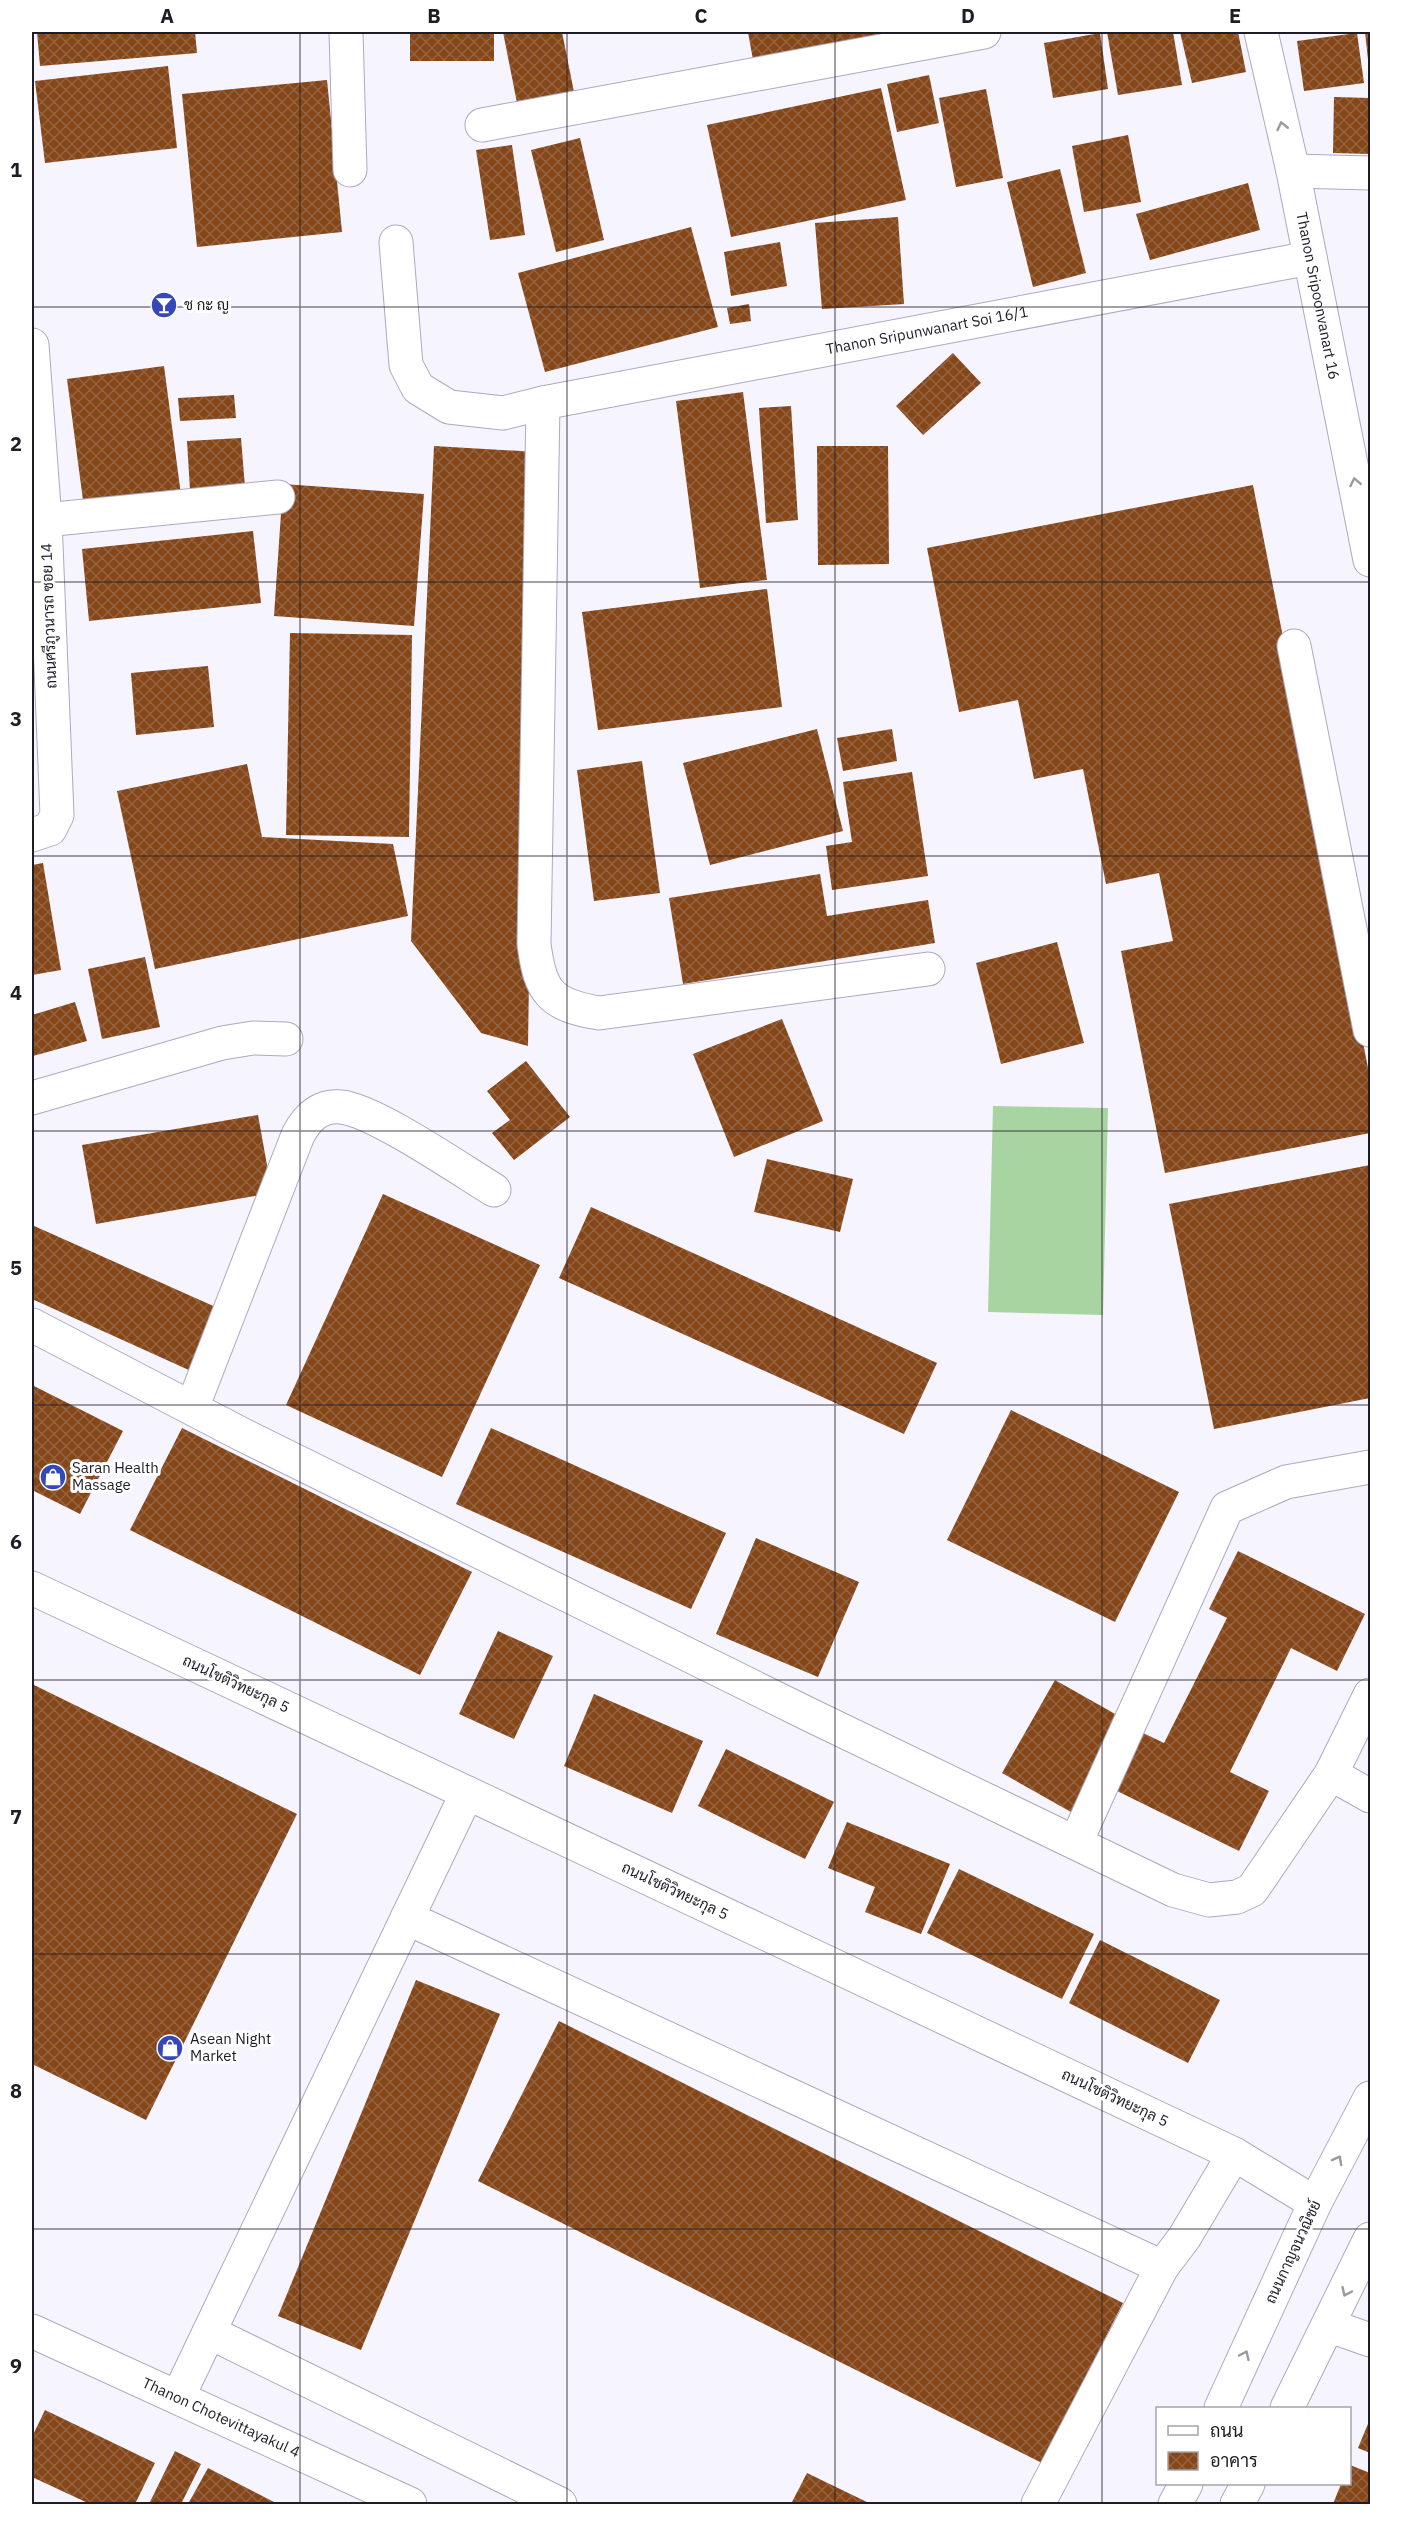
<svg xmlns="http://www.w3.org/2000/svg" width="1402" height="2536" font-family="'IBM Plex Sans',Sarabun,sans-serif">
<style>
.pitch{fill:#a8d4a1}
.building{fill:url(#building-cross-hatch)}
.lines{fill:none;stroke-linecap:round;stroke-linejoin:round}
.minor-casing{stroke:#ada9c0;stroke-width:35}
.major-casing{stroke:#ada9c0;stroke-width:35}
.minor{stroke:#fff;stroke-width:33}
.major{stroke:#fff;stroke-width:33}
.oneway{stroke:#9a999d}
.grid{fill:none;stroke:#1e1c25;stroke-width:1.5;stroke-opacity:0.55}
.labels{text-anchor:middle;stroke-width:6;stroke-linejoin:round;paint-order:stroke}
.street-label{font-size:15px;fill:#1e1c25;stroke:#fff}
.poi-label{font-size:15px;fill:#1e1c25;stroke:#fff;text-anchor:start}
.neatline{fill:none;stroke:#1e1c25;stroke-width:2}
.grid-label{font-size:20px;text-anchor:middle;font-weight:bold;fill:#1e1c25}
</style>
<defs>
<pattern id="building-cross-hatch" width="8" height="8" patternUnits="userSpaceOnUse" patternTransform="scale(1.5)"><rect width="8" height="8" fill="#854618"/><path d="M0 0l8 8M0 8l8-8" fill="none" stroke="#936342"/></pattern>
</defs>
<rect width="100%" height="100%" fill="#f6f4fe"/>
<path class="pitch" d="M 993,1106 L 1108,1108 L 1103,1315 L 988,1312 Z"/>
<path class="building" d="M 37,32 L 195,32 L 197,53 L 40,66 Z
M 410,32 L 494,32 L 494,61 L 410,61 Z
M 503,32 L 562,32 L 575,97 L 518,108 Z
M 748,32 L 876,32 L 877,38 L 753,60 Z
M 1107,32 L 1173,32 L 1182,85 L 1118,95 Z
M 1180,32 L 1238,32 L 1246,72 L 1192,83 Z
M 1365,32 L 1370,32 L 1370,69 L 1369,69 Z
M 1100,33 L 1108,89 L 1053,98 L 1044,43 Z
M 1357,33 L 1364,83 L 1304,91 L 1297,41 Z
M 168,66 L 177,148 L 45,163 L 35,81 Z
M 929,75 L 939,123 L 897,132 L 887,84 Z
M 327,80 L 342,232 L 197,247 L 182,94 Z
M 881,88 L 906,200 L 731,237 L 707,125 Z
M 986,89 L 1003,178 L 956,187 L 939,98 Z
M 1334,97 L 1370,98 L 1370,154 L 1333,153 Z
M 1128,135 L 1141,202 L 1084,212 L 1072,146 Z
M 580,138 L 604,240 L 556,252 L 531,150 Z
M 512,145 L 525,235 L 490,240 L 476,150 Z
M 1060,169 L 1086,273 L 1033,287 L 1007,182 Z
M 1248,183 L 1260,230 L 1150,260 L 1136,214 Z
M 898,217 L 904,304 L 822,309 L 815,223 Z
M 691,227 L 718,327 L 545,372 L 518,273 Z
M 780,242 L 787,286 L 731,296 L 724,252 Z
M 749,304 L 751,321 L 730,324 L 727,308 Z
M 953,353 L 981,383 L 923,435 L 896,406 Z
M 164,366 L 181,495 L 84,508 L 67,379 Z
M 743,392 L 767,580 L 700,588 L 676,401 Z
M 234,395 L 236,418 L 180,421 L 178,398 Z
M 791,406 L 798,520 L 766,523 L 759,408 Z
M 241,438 L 245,487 L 190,490 L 187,441 Z
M 434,446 L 537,452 L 528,1046 L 481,1033 L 411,941 Z
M 817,446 L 888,446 L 889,564 L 818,565 Z
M 283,484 L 424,494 L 414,626 L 274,616 Z
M 1253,485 L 1370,1078 L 1370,1133 L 1165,1173 L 1121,951 L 1173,941 L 1159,873 L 1106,884 L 1083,769 L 1034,779 L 1018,700 L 959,712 L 927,548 Z
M 253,531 L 261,603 L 89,621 L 82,549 Z
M 767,589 L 782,707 L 598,730 L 582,612 Z
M 290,633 L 412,635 L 409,837 L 286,835 Z
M 208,666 L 214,727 L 136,735 L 131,673 Z
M 817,729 L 843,831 L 710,865 L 683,763 Z
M 892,729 L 897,761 L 843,771 L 837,738 Z
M 642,761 L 660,893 L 594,901 L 577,770 Z
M 247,764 L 262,837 L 393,844 L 408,916 L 155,969 L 117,791 Z
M 912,772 L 928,876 L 832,890 L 826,846 L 852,842 L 843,782 Z
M 43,863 L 61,970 L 32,975 L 32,865 Z
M 820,874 L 827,916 L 928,900 L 935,943 L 683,984 L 669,898 Z
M 1057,942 L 1084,1043 L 1001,1064 L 976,963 Z
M 145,957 L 160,1027 L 102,1039 L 88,969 Z
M 75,1002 L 87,1041 L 33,1056 L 32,1015 Z
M 782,1019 L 823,1121 L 734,1157 L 693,1054 Z
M 526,1061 L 570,1117 L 514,1160 L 492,1133 L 510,1120 L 487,1091 Z
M 258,1115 L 272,1193 L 96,1224 L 82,1145 Z
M 767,1159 L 853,1179 L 840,1232 L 754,1212 Z
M 1370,1165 L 1370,1398 L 1214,1429 L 1169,1204 Z
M 383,1194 L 540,1265 L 442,1477 L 286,1405 Z
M 591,1207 L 937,1363 L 904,1434 L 559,1278 Z
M 32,1225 L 220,1309 L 191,1371 L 32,1299 Z
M 32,1385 L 123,1431 L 80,1514 L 32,1490 Z
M 1011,1410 L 1179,1492 L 1115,1622 L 947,1540 Z
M 182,1428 L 472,1572 L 420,1675 L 130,1530 Z
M 491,1428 L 726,1533 L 691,1609 L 456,1504 Z
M 756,1538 L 859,1582 L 818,1677 L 716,1634 Z
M 1238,1551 L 1365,1614 L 1337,1671 L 1291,1648 L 1230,1772 L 1269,1791 L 1239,1851 L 1113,1789 L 1141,1732 L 1164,1743 L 1227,1618 L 1209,1609 Z
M 498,1631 L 553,1656 L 514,1739 L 459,1714 Z
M 1055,1680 L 1124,1719 L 1071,1812 L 1002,1773 Z
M 32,1684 L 297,1814 L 146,2120 L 32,2064 Z
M 594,1694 L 703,1741 L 672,1813 L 564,1766 Z
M 726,1749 L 834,1802 L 805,1859 L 698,1806 Z
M 847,1822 L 950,1864 L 921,1934 L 865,1912 L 875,1887 L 828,1868 Z
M 959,1869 L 1094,1934 L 1062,1999 L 927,1933 Z
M 1100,1940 L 1220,2000 L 1188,2063 L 1069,2003 Z
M 416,1980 L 500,2014 L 361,2350 L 278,2316 Z
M 559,2021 L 1123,2303 L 1042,2463 L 478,2181 Z
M 45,2410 L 155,2463 L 135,2504 L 90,2504 L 32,2477 L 32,2437 Z
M 1370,2419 L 1370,2453 L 1358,2448 Z
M 175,2451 L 201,2464 L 181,2504 L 149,2504 Z
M 1350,2465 L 1370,2473 L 1370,2504 L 1333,2504 L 1341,2484 L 1350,2484 Z
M 208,2468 L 274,2502 L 273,2504 L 188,2504 Z
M 807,2473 L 871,2504 L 791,2504 Z"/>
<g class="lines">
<defs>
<g id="minor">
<path d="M 346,32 L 350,170"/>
<path id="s1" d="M 1261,32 L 1293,171 L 1370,560"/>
<path d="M 482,125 L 984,32"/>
<path d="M 1293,171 L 1370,173"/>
<path id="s2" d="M 396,242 L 406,365 L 418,388 L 449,407 L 503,413 L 543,403 L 1310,258"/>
<path d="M 32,345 L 45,520 L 57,815 L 50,829 L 32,835"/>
<path d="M 543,403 L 534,944 C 540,992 550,1005 599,1013 L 928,969"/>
<path d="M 45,520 L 278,497"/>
<path d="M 1294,646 L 1370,1030"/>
<path d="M 32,1098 L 222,1043 L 253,1038 L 286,1039"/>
<path d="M 32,1325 L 243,1435 L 808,1714 L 1173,1890 L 1209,1900 L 1237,1897 L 1252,1890 L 1331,1774 L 1370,1695"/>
<path d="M 192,1408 L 298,1135 C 307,1118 319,1105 341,1107 C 374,1110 461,1170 494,1190"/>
<path d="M 32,1588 L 1234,2154 L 1315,2203"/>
<path d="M 1331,1774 L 1370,1796"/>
<path d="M 1076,1842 L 1227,1508 L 1286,1482 L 1370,1467"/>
<path d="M 407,1918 L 1162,2267 L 1184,2238 L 1234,2154"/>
<path d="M 1330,2326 L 1370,2340"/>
<path id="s3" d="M 32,2331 L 410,2504"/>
<path d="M 209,2332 L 560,2504"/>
<path d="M 178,2397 L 467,1793"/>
<path d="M 1038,2504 L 1162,2267"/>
</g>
<path id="major" d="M 1221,2408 L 1315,2203 L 1370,2098
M 1287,2408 L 1370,2239
M 1175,2504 L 1186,2484
M 1237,2504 L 1248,2484"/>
</defs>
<use href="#minor" class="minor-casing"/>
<use href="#major" class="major-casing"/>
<use href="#minor" class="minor"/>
<use href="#major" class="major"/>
</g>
<defs><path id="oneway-chevron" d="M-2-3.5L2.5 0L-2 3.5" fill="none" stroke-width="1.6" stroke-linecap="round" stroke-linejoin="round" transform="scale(1.5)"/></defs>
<g class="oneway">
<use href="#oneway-chevron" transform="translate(1282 126) rotate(-103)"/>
<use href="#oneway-chevron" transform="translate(1355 482) rotate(-101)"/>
<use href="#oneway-chevron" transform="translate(1338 2160) rotate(-62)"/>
<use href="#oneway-chevron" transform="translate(1346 2292) rotate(115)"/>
<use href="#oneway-chevron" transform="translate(1245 2355) rotate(-65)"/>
</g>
<path class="grid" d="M 300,32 L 300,2504M 567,32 L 567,2504M 835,32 L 835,2504M 1102,32 L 1102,2504M 32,307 L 1370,307M 32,582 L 1370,582M 32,856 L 1370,856M 32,1131 L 1370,1131M 32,1405 L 1370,1405M 32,1680 L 1370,1680M 32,1954 L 1370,1954M 32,2229 L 1370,2229"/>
<defs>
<symbol id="bar-disc" viewBox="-11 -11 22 22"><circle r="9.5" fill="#3448ba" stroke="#fff"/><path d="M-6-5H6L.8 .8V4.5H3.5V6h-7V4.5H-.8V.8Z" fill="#fff"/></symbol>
<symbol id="shop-disc" viewBox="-11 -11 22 22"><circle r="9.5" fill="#3448ba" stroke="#fff"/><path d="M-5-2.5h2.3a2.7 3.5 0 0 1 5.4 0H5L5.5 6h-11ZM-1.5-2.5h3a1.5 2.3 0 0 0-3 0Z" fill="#fff"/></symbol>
</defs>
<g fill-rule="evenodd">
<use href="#bar-disc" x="149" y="290" width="30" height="30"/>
<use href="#shop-disc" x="38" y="1462" width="30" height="30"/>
<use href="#shop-disc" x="155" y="2033" width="30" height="30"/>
</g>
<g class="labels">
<g class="street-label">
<text dy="5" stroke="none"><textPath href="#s1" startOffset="270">Thanon Sripoonvanart 16</textPath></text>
<text dy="5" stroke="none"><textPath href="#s2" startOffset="672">Thanon Sripunwanart Soi 16/1</textPath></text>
<text transform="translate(49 616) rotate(-92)" y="5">ถนนศรีภูวนารถ ซอย 14</text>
<text transform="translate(236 1684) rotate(25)" y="5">ถนนโชติวิทยะกุล 5</text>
<text transform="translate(675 1891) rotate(25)" y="5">ถนนโชติวิทยะกุล 5</text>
<text transform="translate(1115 2098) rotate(25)" y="5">ถนนโชติวิทยะกุล 5</text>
<text transform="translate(1293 2252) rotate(-65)" y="5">ถนนกาญจนวณิชย์</text>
<text dy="5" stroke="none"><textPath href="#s3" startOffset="208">Thanon Chotevittayakul 4</textPath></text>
</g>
<g class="poi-label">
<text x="184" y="310">ช กะ ญ</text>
<text x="72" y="1473">Saran Health<tspan x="72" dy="17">Massage</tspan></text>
<text x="190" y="2044">Asean Night<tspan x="190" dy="17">Market</tspan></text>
</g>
</g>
<rect width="1402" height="2536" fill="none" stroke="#ffffff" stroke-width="66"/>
<rect x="1156" y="2407" width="195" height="78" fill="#ffffff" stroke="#a5a4a8" stroke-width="1.5"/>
<rect x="1168" y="2426" width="30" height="9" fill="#ffffff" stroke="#a5a4a8" stroke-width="1.5"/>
<text x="1210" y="2437" font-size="18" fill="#1e1c25">ถนน</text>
<rect x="1168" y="2452" width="30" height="18" fill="url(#building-cross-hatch)" stroke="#a5a4a8" stroke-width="1.5"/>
<text x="1210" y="2467" font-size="18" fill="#1e1c25">อาคาร</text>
<rect x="33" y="33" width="1336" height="2470" class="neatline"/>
<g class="grid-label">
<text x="167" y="23">A</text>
<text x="434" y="23">B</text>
<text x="701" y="23">C</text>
<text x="968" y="23">D</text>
<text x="1235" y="23">E</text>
<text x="16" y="177">1</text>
<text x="16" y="451">2</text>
<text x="16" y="726">3</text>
<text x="16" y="1000">4</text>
<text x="16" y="1275">5</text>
<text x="16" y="1549">6</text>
<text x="16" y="1824">7</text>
<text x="16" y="2098">8</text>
<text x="16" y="2373">9</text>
</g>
</svg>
